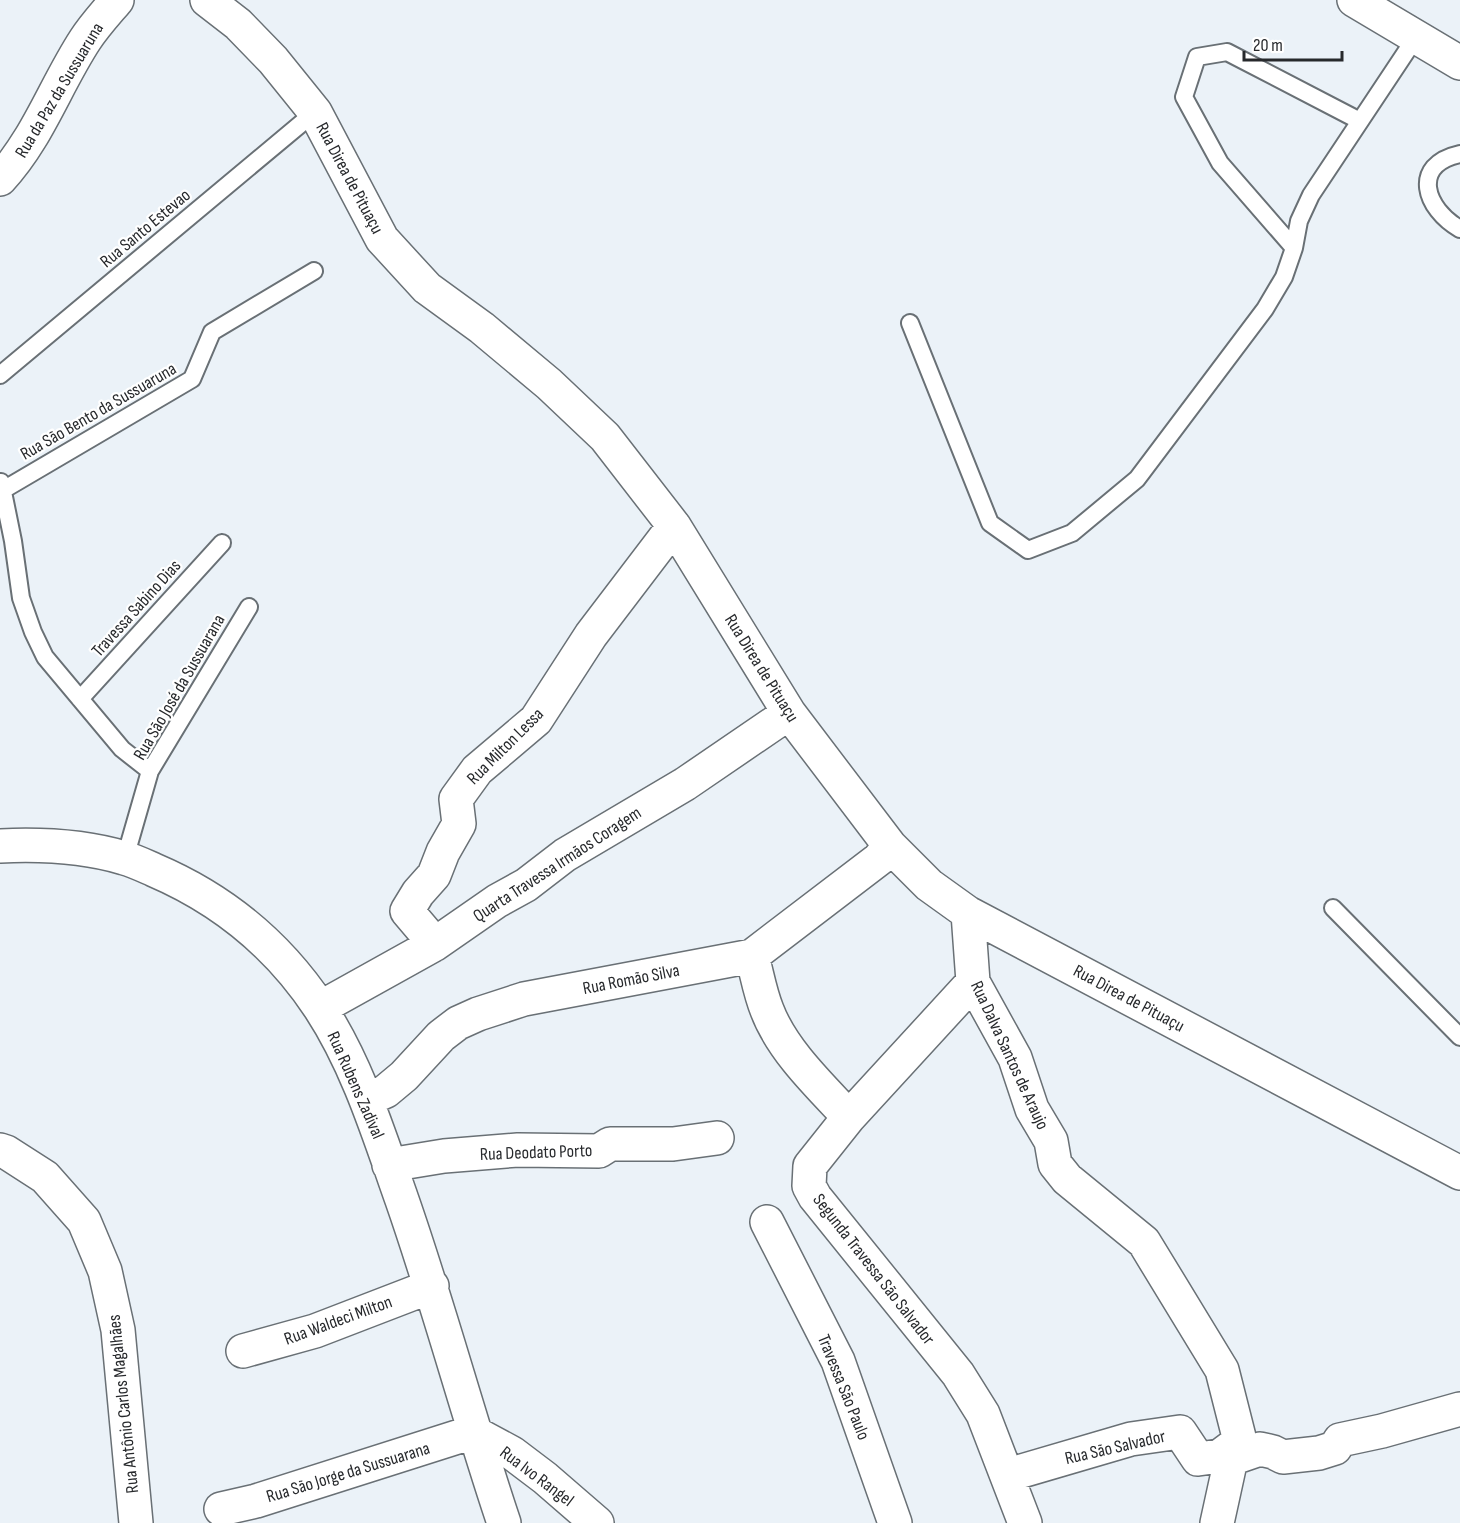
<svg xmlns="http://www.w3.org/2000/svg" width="1460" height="1523" font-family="'Sofia Sans Condensed',sans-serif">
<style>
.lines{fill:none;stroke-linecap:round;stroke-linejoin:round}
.service-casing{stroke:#697075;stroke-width:20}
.minor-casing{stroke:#697075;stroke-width:36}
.secondary-casing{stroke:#697075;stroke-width:36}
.service{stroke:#fff;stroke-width:16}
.minor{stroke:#fff;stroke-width:33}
.secondary{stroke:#fff;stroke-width:33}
.labels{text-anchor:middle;stroke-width:4.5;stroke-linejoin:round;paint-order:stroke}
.street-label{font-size:18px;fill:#27292c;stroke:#fff}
</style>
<rect width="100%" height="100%" fill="#ebf2f8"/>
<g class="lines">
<defs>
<path id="service" d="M 1460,154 C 1410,165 1425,209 1460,229
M 1294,248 L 1220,163 L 1184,97 L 1197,57 L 1227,52 L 1360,121
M 910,323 L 990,523 L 1028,550 L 1072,533 L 1137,479 L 1265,309 L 1284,277 L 1294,248 L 1299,221 L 1311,195 L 1416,37
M 0,375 L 315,112
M 1,482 L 13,541 L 21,598 L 33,632 L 45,657 L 122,749 L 150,771
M 3,490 L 192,379 L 212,332 L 314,271
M 80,699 L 222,543
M 125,858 L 150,771 L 249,607
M 1333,908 L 1460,1037"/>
<path id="minor" d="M 207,0 L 238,24 L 273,60 L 315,112 L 382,239 L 427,288 L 482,328 L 549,384 L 605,437 L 674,526 L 789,713 L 890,846 L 929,885 L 968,913 L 1460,1173
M 0,179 C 38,138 55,86 85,40 C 94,26 106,13 117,0
M 0,846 C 42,844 84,846 124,858 C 135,861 145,866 154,870 C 222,899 279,946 320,1008 C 358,1066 379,1135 402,1200 C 439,1306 468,1416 504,1523
M 968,913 L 973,982 L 1015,1058 L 1032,1109 L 1051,1141 L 1055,1164 L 1067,1179 L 1144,1242 L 1222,1370 L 1240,1441 L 1231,1459 L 1217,1523
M 435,944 L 407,911 L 418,893 L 434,875 L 443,852 L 459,824 L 456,799 L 477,770 L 536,720 L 591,635 L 674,526
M 752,956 C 757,974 760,993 767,1010 C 782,1050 820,1086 849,1117
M 973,982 L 849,1117 L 810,1166 L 809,1186 L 815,1197 L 958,1374 L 983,1414 L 1025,1523
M 320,1008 L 435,944 L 497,901 L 526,885 L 565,855 L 685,784 L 789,713
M 366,1100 L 386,1091 L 404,1076 L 441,1036 L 458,1023 L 478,1014 L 524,999 L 752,956 L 879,859 L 890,846
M 0,1150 L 6,1152 L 45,1177 L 84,1221 L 105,1271 L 118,1330 L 136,1523
M 389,1165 L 444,1156 L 518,1150 L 599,1151 L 610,1144 L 673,1144 L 717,1138
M 767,1222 L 838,1361 L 895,1523
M 243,1351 L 315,1331 L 432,1286
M 1231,1459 L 1260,1449 L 1273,1452 L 1283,1457 L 1319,1453 L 1335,1448 L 1340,1440 L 1382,1431 L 1460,1409
M 1008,1475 L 1131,1439 L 1180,1432 L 1198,1459 L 1220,1456 L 1240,1441
M 221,1509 L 256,1501 L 473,1432 L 512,1453 L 545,1478 L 597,1523"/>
<path id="secondary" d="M 1354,0 L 1460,63"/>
</defs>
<use href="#service" class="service-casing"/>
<use href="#minor" class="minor-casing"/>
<use href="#secondary" class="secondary-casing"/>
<use href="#service" class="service"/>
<use href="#minor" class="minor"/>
<use href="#secondary" class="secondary"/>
</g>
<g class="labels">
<g class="street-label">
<text transform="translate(59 90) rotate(-59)" y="6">Rua da Paz da Sussuaruna</text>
<text transform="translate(350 178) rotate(62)" y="6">Rua Direa de Pituaçu</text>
<text transform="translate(145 228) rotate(-40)" y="6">Rua Santo Estevao</text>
<text transform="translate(98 411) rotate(-30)" y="6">Rua São Bento da Sussuaruna</text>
<text transform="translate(136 608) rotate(-48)" y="6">Travessa Sabino Dias</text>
<text transform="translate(762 668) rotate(58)" y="6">Rua Direa de Pituaçu</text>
<text transform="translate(179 687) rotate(-60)" y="6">Rua São José da Sussuarana</text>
<text transform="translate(505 746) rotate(-45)" y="6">Rua Milton Lessa</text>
<text transform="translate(557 864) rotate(-33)" y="6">Quarta Travessa Irmãos Coragem</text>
<text transform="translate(631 979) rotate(-11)" y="6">Rua Romão Silva</text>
<text transform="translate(1129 998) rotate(28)" y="6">Rua Direa de Pituaçu</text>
<text transform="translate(1010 1055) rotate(65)" y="6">Rua Dalva Santos de Araujo</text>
<text transform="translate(356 1085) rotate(66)" y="6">Rua Rubens Zadival</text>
<text transform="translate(536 1152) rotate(-2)" y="6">Rua Deodato Porto</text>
<text transform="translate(874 1269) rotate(52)" y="6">Segunda Travessa São Salvador</text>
<text transform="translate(338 1320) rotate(-20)" y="6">Rua Waldeci Milton</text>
<text transform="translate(844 1387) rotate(68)" y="6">Travessa São Paulo</text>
<text transform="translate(123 1404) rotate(-96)" y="6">Rua Antônio Carlos Magalhães</text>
<text transform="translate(1115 1447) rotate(-13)" y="6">Rua São Salvador</text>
<text transform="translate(348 1472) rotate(-17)" y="6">Rua São Jorge da Sussuarana</text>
<text transform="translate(537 1476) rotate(37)" y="6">Rua Ivo Rangel</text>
</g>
</g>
<path d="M1244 51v9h98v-9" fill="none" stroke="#27292c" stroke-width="3"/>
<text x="1253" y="51" font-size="18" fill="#27292c" stroke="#ffffff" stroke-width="4.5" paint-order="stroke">20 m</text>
</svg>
